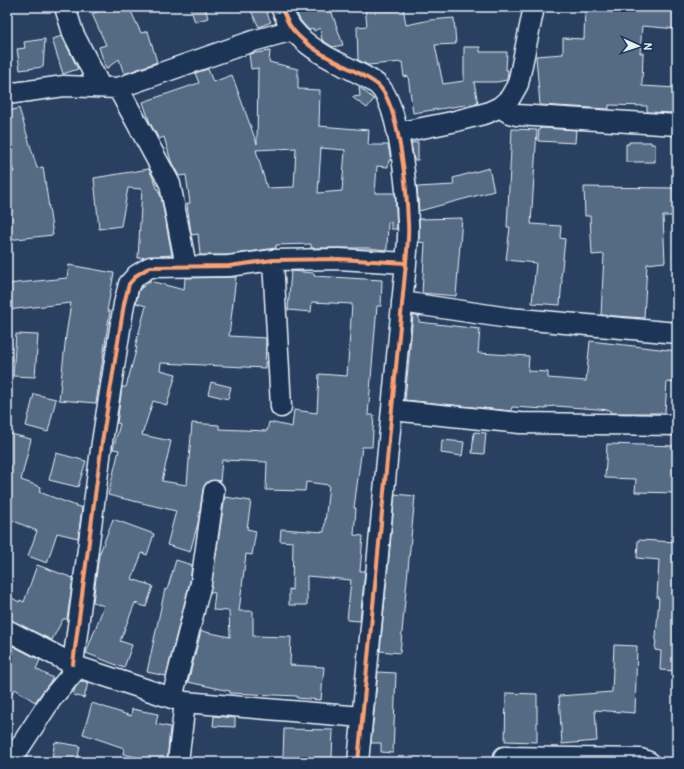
<svg xmlns="http://www.w3.org/2000/svg" width="684" height="769" font-family="Pangolin,sans-serif">
<style>
.building{fill:#556a83;stroke:#e8f1f8;fill-rule:evenodd}
.lines{fill:none;stroke-linecap:round;stroke-linejoin:round}
.minor-casing{stroke:#e8f1f8;stroke-width:23}
.minor{stroke:#1d3557;stroke-width:20}
.cycleway-casing{stroke:#1d3557;stroke-width:6}
.cycleway{stroke:#fca06f;stroke-width:4}
</style>
<rect width="100%" height="100%" fill="#294061"/>
<filter id="ink" filterUnits="userSpaceOnUse"><feTurbulence type="fractalNoise" baseFrequency=".025" numOctaves="2"/><feDisplacementMap in="SourceGraphic" scale="8" xChannelSelector="R" yChannelSelector="G"/><feConvolveMatrix kernelMatrix="1 2 1 2 8 2 1 2 1" color-interpolation-filters="sRGB"/></filter>
<g filter="url(#ink)">
<path class="building" d="M 109,7 L 129,7 L 141,33 L 148,31 L 157,62 L 124,74 L 119,59 L 106,69 L 99,47 L 106,45 L 92,14 Z
M 190,7 L 205,7 L 208,18 L 195,22 Z
M 249,7 L 264,7 L 271,22 L 259,27 Z
M 294,7 L 330,7 L 343,45 L 333,47 L 322,40 L 320,28 L 314,31 L 313,28 L 309,30 L 300,20 Z
M 365,7 L 403,7 L 406,25 L 430,20 L 454,18 L 456,44 L 435,45 L 443,84 L 464,81 L 464,47 L 480,47 L 480,52 L 507,52 L 506,70 L 508,70 L 507,80 L 497,82 L 474,82 L 478,103 L 413,113 L 408,76 L 404,77 L 402,62 L 368,65 L 358,60 L 357,27 L 367,26 Z
M 585,7 L 677,7 L 677,29 L 642,26 L 640,53 L 643,53 L 642,86 L 677,88 L 677,113 L 647,112 L 647,106 L 609,105 L 609,109 L 540,105 L 536,56 L 563,54 L 563,38 L 584,39 Z
M 62,36 L 78,69 L 63,74 L 52,39 Z
M 45,39 L 43,67 L 20,70 L 17,49 L 25,48 L 24,42 Z
M 270,51 L 269,62 L 298,69 L 298,89 L 320,90 L 319,126 L 369,130 L 368,145 L 388,145 L 391,160 L 389,160 L 388,167 L 377,166 L 375,193 L 395,193 L 397,229 L 391,229 L 391,222 L 388,222 L 387,250 L 368,248 L 311,248 L 311,244 L 276,245 L 276,248 L 228,255 L 200,255 L 198,234 L 192,235 L 191,233 L 187,204 L 190,203 L 186,175 L 179,176 L 171,161 L 164,137 L 159,139 L 150,123 L 143,102 L 199,83 L 195,73 L 208,69 L 213,82 L 232,75 L 257,144 L 258,68 L 251,69 L 249,54 ZM 296,148 L 294,187 L 267,188 L 256,150 ZM 321,148 L 345,150 L 342,191 L 318,193 Z
M 359,87 L 374,99 L 367,108 L 352,97 L 360,96 Z
M 19,108 L 37,168 L 43,167 L 53,235 L 7,240 L 7,173 L 14,172 L 7,150 L 7,112 Z
M 542,128 L 576,130 L 575,143 L 538,141 L 539,129 Z
M 512,129 L 537,130 L 531,224 L 561,226 L 560,238 L 565,239 L 561,278 L 562,279 L 560,305 L 532,303 L 536,263 L 506,260 L 510,227 L 507,227 Z
M 418,142 L 418,160 L 414,160 L 411,143 Z
M 629,142 L 651,142 L 651,144 L 655,144 L 655,162 L 626,162 L 626,144 L 629,144 Z
M 489,168 L 494,191 L 419,211 L 417,187 L 454,185 L 453,178 Z
M 149,169 L 161,197 L 172,255 L 138,258 L 142,189 L 128,188 L 121,226 L 99,229 L 94,178 Z
M 584,187 L 674,188 L 675,216 L 663,216 L 665,262 L 647,264 L 644,318 L 601,315 L 604,254 L 592,255 L 590,216 L 585,216 Z
M 462,218 L 456,296 L 422,293 L 425,243 L 419,242 L 419,219 Z
M 69,265 L 114,273 L 107,311 L 110,311 L 96,403 L 59,400 L 66,335 L 71,303 L 7,310 L 7,284 L 67,278 Z
M 291,271 L 314,273 L 314,276 L 382,280 L 381,306 L 377,306 L 368,415 L 374,415 L 372,447 L 362,447 L 354,508 L 356,508 L 354,535 L 363,536 L 360,571 L 365,571 L 360,621 L 347,620 L 351,580 L 307,576 L 307,605 L 289,605 L 289,589 L 292,590 L 293,542 L 280,541 L 281,529 L 324,532 L 329,485 L 306,482 L 305,491 L 266,490 L 267,462 L 222,460 L 220,481 L 209,481 L 203,489 L 198,523 L 190,552 L 167,545 L 176,511 L 108,495 L 119,450 L 113,449 L 120,424 L 117,423 L 122,387 L 126,387 L 137,347 L 135,347 L 146,306 L 136,303 L 139,290 L 150,281 L 184,290 L 185,278 L 236,277 L 229,336 L 266,338 L 265,368 L 161,363 L 160,370 L 176,374 L 167,405 L 153,401 L 142,435 L 171,441 L 162,481 L 187,485 L 192,423 L 219,425 L 219,429 L 267,431 L 269,422 L 292,427 L 294,410 L 317,413 L 319,374 L 347,376 L 352,304 L 312,302 L 311,312 L 288,310 Z
M 413,315 L 419,316 L 419,322 L 480,329 L 478,353 L 529,356 L 528,371 L 548,372 L 548,378 L 586,381 L 590,341 L 677,351 L 674,383 L 667,382 L 665,413 L 610,413 L 610,410 L 556,406 L 546,407 L 546,409 L 512,407 L 511,411 L 405,400 Z
M 16,334 L 38,335 L 35,377 L 13,376 Z
M 211,382 L 231,387 L 228,399 L 208,394 Z
M 34,394 L 56,399 L 48,432 L 26,426 Z
M 474,432 L 486,433 L 484,454 L 472,453 Z
M 7,433 L 31,439 L 21,480 L 41,487 L 39,492 L 82,508 L 78,538 L 57,533 L 47,563 L 28,556 L 37,531 L 7,518 Z
M 442,440 L 464,442 L 462,456 L 441,453 Z
M 607,444 L 677,446 L 677,493 L 635,492 L 636,479 L 605,478 Z
M 56,453 L 86,461 L 78,487 L 49,480 Z
M 395,494 L 415,496 L 400,653 L 380,651 Z
M 225,497 L 251,501 L 247,529 L 256,531 L 252,555 L 246,554 L 239,611 L 253,611 L 253,636 L 291,637 L 290,665 L 324,667 L 321,700 L 297,698 L 297,696 L 230,693 L 230,691 L 188,682 L 201,631 L 230,637 L 229,611 L 213,610 L 215,593 L 210,592 Z
M 113,519 L 154,534 L 147,555 L 142,553 L 132,579 L 153,586 L 146,607 L 135,603 L 120,641 L 132,645 L 124,668 L 86,653 L 104,606 L 93,602 L 99,555 Z
M 638,540 L 677,542 L 677,671 L 660,670 L 661,651 L 655,650 L 659,598 L 657,598 L 659,560 L 637,558 Z
M 176,560 L 192,565 L 190,581 L 166,676 L 147,672 L 165,589 L 167,590 Z
M 37,565 L 73,578 L 67,619 L 63,619 L 52,640 L 7,619 L 7,595 L 19,602 L 20,600 L 24,602 Z
M 7,643 L 40,660 L 36,669 L 53,678 L 35,702 L 15,689 L 7,700 Z
M 614,645 L 637,646 L 635,713 L 595,710 L 597,741 L 562,744 L 559,696 L 612,692 Z
M 378,672 L 396,673 L 393,753 L 381,752 L 381,743 L 371,743 Z
M 81,681 L 88,683 L 84,698 L 73,695 L 75,688 Z
M 506,693 L 537,694 L 537,742 L 505,741 Z
M 92,703 L 131,716 L 132,709 L 158,714 L 156,724 L 170,727 L 167,762 L 158,762 L 123,754 L 124,748 L 83,734 Z
M 214,716 L 235,718 L 235,727 L 213,726 Z
M 284,729 L 333,730 L 332,758 L 283,757 Z
M 55,742 L 80,746 L 77,762 L 51,762 Z"/>
<g class="lines">
<defs>
<path id="minor" d="M 65,7 L 73,33 L 100,86
M 281,7 C 285,15 288,25 294,31 C 306,45 324,56 341,64 C 353,71 367,76 378,85 C 400,105 407,193 408,223 C 409,236 407,249 406,263 L 358,762
M 118,88 L 170,184 L 186,266
M 7,94 L 64,86 L 118,88 L 253,41 L 293,30
M 500,107 L 509,113 L 517,115 L 677,125
M 397,133 L 452,122 L 487,113 L 500,107 L 510,98 L 518,84 L 534,7
M 273,260 L 281,407
M 402,302 L 509,318 L 677,333
M 392,410 L 520,423 L 677,425
M 7,630 L 78,667 L 172,698 L 185,702 L 362,717
M 73,664 L 102,442 L 124,304 L 129,284 L 137,275 L 150,267 L 229,266 L 273,260 L 339,259 L 406,263
M 172,698 L 201,583 L 214,491
M 504,757 L 641,759 L 649,762
M 10,762 L 52,698 L 78,667
M 178,762 L 185,702"/>
</defs>
<use href="#minor" class="minor-casing"/>
<use href="#minor" class="minor"/>
<defs>
<path id="cycleway" d="M 281,7 C 285,15 288,25 294,31 C 306,45 324,56 341,64 C 353,71 367,76 378,85 C 400,105 407,193 408,223 C 409,236 407,249 406,263 L 358,762
M 73,664 L 102,442 L 124,304 L 129,284 L 137,275 L 150,267 L 229,266 L 273,260 L 339,259 L 406,263"/>
</defs>
<use href="#cycleway" class="cycleway-casing"/>
<use href="#cycleway" class="cycleway"/>
</g>
</g>
<rect width="684" height="769" fill="none" stroke="#1d3557" stroke-width="24"/>
<rect x="12" y="12" width="660" height="745" fill="none" stroke="#e8f1f8" stroke-width="1.5" filter="url(#ink)"/>
<g transform="translate(638 46) rotate(93)" stroke="#1d3557" stroke-width="3" paint-order="stroke">
<path d="M0-3L7 15L0 10L-7 15Z" fill="#e8f1f8"/>
<text y="-6" font-size="11" font-weight="bold" text-anchor="middle" fill="#e8f1f8">N</text>
</g>
</svg>
